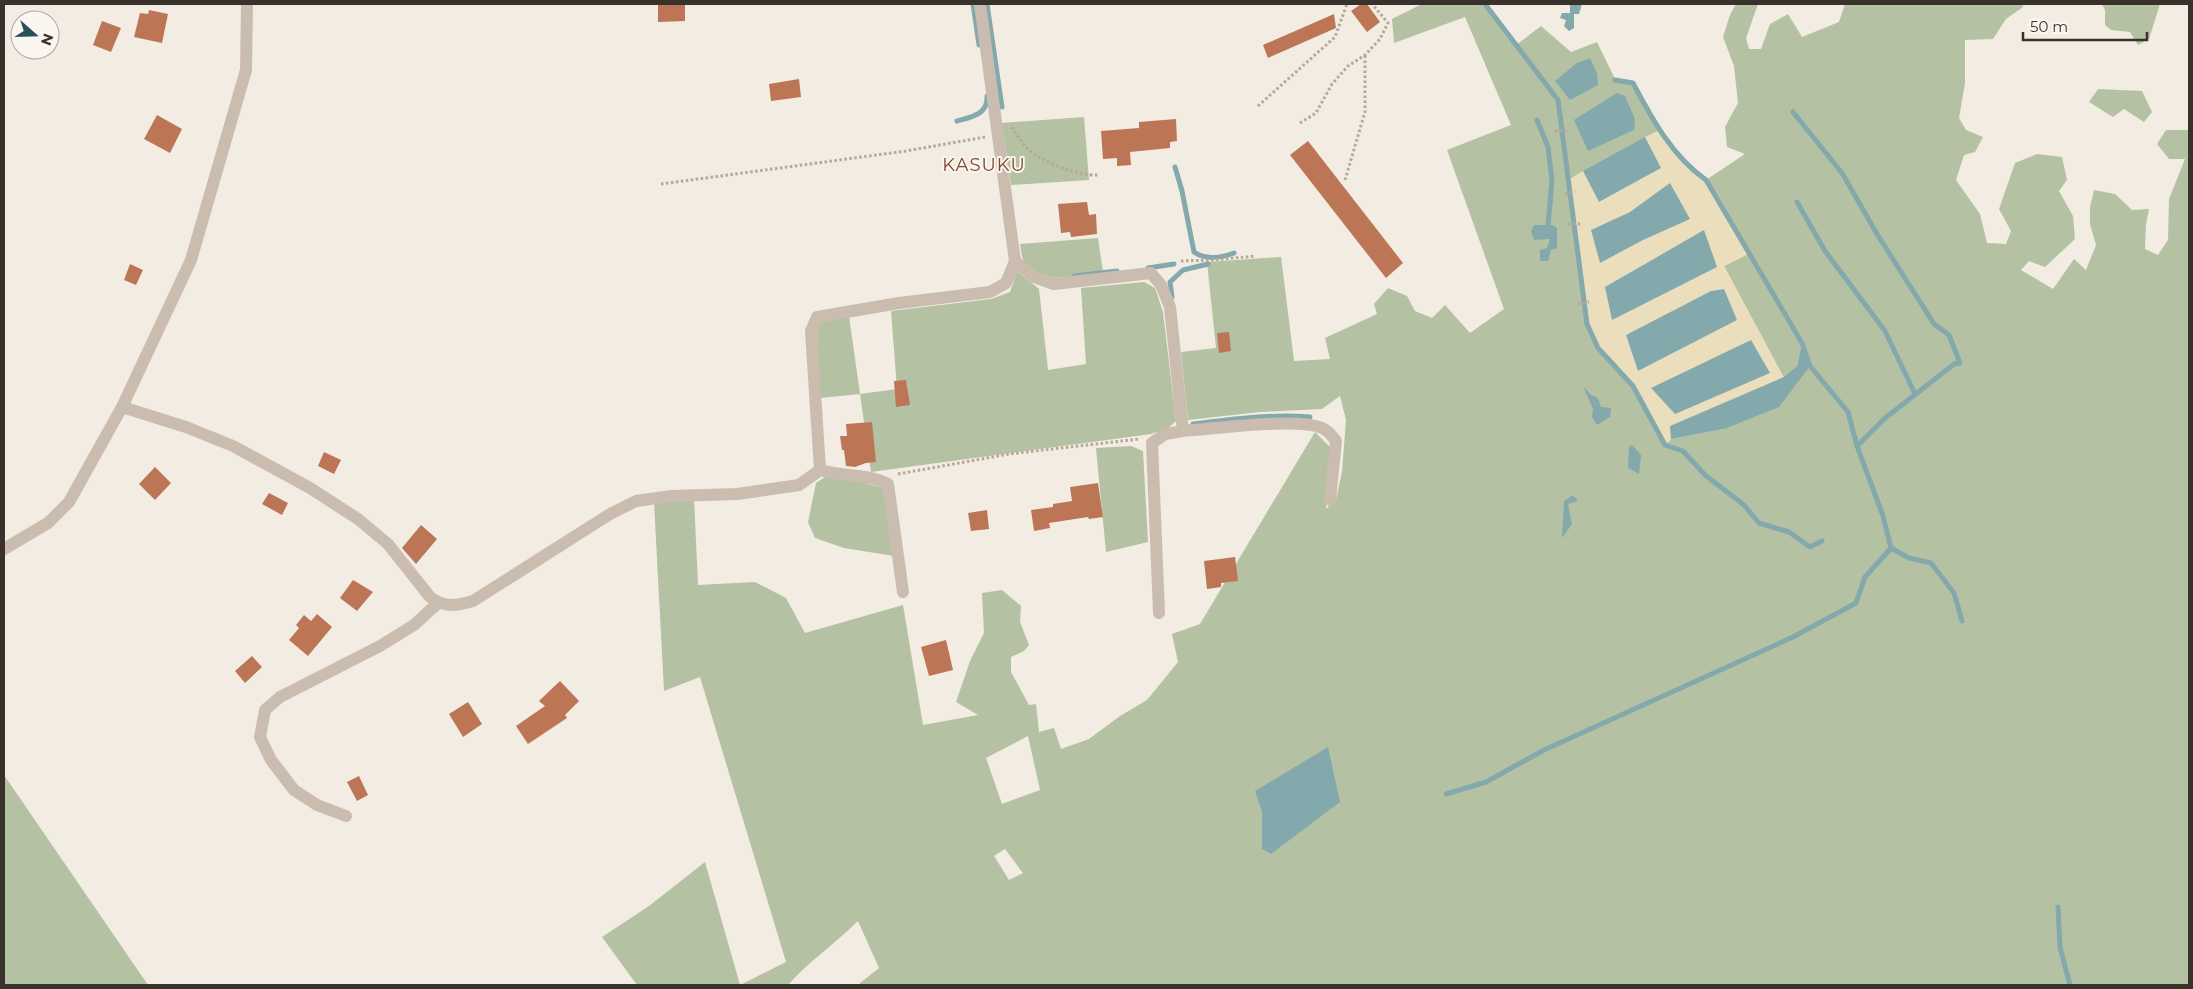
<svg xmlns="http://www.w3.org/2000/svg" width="2193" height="989" font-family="Montserrat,sans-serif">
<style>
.green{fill:#b5c1a3;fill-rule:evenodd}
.sand{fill:#eadebd;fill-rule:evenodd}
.water{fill:#83a9ad}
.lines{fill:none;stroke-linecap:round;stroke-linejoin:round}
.stream{stroke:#83a9ad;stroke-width:5}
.building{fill:#bc7656}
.path{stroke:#b6a799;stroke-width:3;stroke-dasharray:2.5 2.5;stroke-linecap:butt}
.minor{stroke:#cabdaf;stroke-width:12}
.labels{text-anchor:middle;stroke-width:4;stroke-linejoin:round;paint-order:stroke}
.quarter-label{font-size:18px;letter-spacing:1px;fill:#82462c;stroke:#faf5ef}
</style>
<rect width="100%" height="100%" fill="#f2ece2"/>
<path class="green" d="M 1422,4 L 1485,4 L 1516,45 L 1541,26 L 1571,52 L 1597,42 L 1615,79 L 1633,83 L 1660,130 L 1568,180 L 1587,324 L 1598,348 L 1633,386 L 1665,445 L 1671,439 L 1724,429 L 1810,366 L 1802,344 L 1797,366 L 1784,378 L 1724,266 L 1750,253 L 1706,180 L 1745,154 L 1727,147 L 1725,127 L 1738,103 L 1734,66 L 1723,37 L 1730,15 L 1736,4 L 1758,4 L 1746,38 L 1749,49 L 1761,49 L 1770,24 L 1788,14 L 1802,37 L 1839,22 L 1845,4 L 2022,4 L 2023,7 L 2006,19 L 1993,39 L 1965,40 L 1965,83 L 1959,118 L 1966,130 L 1983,137 L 1975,152 L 1964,155 L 1956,180 L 1980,214 L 1987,243 L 2006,244 L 2011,231 L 1999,209 L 2015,163 L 2037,154 L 2062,157 L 2067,180 L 2059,191 L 2073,216 L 2075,239 L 2045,267 L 2029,261 L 2021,270 L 2053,289 L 2074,259 L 2086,270 L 2096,245 L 2090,224 L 2090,207 L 2094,190 L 2115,194 L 2132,210 L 2149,209 L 2146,224 L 2145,249 L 2158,255 L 2168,240 L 2169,199 L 2185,159 L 2169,159 L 2157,144 L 2166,130 L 2189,130 L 2189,985 L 860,985 L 860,983 L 879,968 L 858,921 C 835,944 809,961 788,985 L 637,985 L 602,937 L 649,906 L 705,862 L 740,985 L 786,962 L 700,677 L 664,691 L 654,502 L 694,498 L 698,585 L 755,582 L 786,598 L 805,633 L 903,605 L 923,725 L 978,715 L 956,702 L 970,661 L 984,633 L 982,593 L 1002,590 L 1021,606 L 1020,622 L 1029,645 L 1024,651 L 1011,657 L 1011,672 L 1029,705 L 1036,704 L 1039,732 L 1054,728 L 1061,749 L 1089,739 L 1120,716 L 1147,700 L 1178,662 L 1172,634 L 1200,624 L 1315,432 L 1330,447 L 1326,509 L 1336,499 L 1342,472 L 1346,420 L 1340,396 L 1322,409 L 1260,412 L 1188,420 L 1181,352 L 1216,348 L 1207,262 L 1281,257 L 1294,361 L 1330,359 L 1325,338 L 1377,314 L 1374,304 L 1388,288 L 1407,296 L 1415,311 L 1432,318 L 1445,305 L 1470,333 L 1504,309 L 1447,150 L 1511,125 L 1465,17 L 1394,43 L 1392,19 ZM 1028,736 L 1040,790 L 1002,804 L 986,758 ZM 1005,849 L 1023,873 L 1009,880 L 994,856 Z
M 2102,4 L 2160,4 L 2149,39 L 2138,45 L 2130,32 L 2111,30 L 2105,25 L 2105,10 Z
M 2098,89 L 2142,91 L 2152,112 L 2144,122 L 2124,109 L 2113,117 L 2089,102 Z
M 1084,117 L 1089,180 L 1011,185 L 1002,123 Z
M 1098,238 L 1103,272 C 1079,275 1036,288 1023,259 C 1021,255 1021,248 1020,244 Z
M 1017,271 L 1039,289 L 1048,370 L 1086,364 L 1081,288 L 1144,282 L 1155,288 L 1163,312 L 1176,421 L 1168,428 L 1151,434 L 871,472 L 860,394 L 820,398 L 817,326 L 823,319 L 849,316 L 860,394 L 897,389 L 891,311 L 991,299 L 1010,292 Z
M 1131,446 L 1143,451 L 1148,542 L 1106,552 L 1096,448 Z
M 825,477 L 857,481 L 884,488 L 894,556 L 844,548 L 815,538 L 808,522 L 816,483 Z
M 4,775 L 148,985 L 4,985 Z"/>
<path class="sand" d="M 1660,130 L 1688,167 L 1706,180 L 1750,253 L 1724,266 L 1784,378 L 1670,426 L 1671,439 L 1665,445 L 1633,386 L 1598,348 L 1587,324 L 1568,180 L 1583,171 L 1600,202 L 1661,168 L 1645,137 ZM 1630,212 L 1643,240 L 1600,263 L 1591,230 ZM 1723,289 L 1737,320 L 1638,371 L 1626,335 L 1711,291 Z"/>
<path class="water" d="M 1570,4 L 1582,4 L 1579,14 L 1574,14 L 1574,28 L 1569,31 L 1564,26 L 1566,20 L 1560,18 L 1562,13 L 1570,13 Z
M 1590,58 L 1597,73 L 1598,85 L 1570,100 L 1555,81 L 1577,63 Z
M 1617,93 L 1625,96 L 1635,119 L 1634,130 L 1588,151 L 1574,120 Z
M 1645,137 L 1661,168 L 1599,202 L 1583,171 Z
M 1670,183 L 1690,219 L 1643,240 L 1600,263 L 1591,230 L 1630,212 Z
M 1534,225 L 1553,225 L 1557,228 L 1557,248 L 1551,250 L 1548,261 L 1540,261 L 1540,250 L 1547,248 L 1550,239 L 1534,240 L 1531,231 Z
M 1704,230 L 1717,267 L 1612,320 L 1605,287 Z
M 1724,289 L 1737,320 L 1638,371 L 1626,335 L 1711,291 Z
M 1751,340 L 1770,373 L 1675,414 L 1651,388 Z
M 1802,343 L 1810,366 L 1779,407 L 1724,429 L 1671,439 L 1670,426 L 1784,377 L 1797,366 Z
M 1583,386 L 1591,395 L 1598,398 L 1601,407 L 1611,408 L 1610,417 L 1597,425 L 1592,417 L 1593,409 Z
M 1632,445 L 1641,455 L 1639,474 L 1628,468 L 1629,447 Z
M 1573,495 L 1578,501 L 1568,504 L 1572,524 L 1562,538 L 1564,501 Z
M 1328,747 L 1340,802 L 1271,854 L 1262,849 L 1262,812 L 1255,791 Z"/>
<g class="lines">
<path class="stream" d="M 973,4 L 979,45
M 987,4 L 1002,107
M 1485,4 L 1558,100 L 1587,324 L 1598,348 L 1633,386 L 1665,445 L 1683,451 L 1705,475 L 1744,505 L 1759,523 L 1789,532 L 1810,547 L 1822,541
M 1615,80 L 1633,83 C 1652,119 1672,156 1706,180 L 1802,343 L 1810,366 L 1848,412 L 1857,446 L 1883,516 L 1891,548 L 1909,558 L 1931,563 L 1954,593 L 1962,621
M 1793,112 L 1842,173 L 1877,234 L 1934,324 L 1949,335 L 1960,363 L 1954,364 L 1884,419 L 1857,446
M 1537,120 L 1548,147 L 1552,181 L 1548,225
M 957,121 C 971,117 988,115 987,96
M 1175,167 L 1182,191 L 1194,252 C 1205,260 1221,258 1234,253
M 1797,202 L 1825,251 L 1885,331 L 1915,394
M 1148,268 L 1174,264
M 1074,276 L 1117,271
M 1172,297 L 1170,282 L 1183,270 L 1208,264
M 1193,424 C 1232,419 1270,414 1310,417
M 1446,794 L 1486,782 L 1544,750 L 1793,637 L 1856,603 L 1865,577 L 1891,548
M 2058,907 L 2060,947 L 2070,985"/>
</g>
<path class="building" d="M 658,4 L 685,4 L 685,21 L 658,22 Z
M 1361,4 L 1367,4 L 1380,22 L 1367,32 L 1351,11 Z
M 149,10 L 168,14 L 162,43 L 134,37 L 140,13 L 148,14 Z
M 1334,14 L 1336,28 L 1268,58 L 1263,45 Z
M 102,21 L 121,28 L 111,52 L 93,45 Z
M 799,79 L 801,97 L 771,101 L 769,84 Z
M 157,115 L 182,129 L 170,153 L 144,139 Z
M 1176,119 L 1177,141 L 1170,142 L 1170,148 L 1130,152 L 1131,165 L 1117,166 L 1117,158 L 1103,159 L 1101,131 L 1139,128 L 1139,122 Z
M 1308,141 L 1403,263 L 1386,278 L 1290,155 Z
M 1087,202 L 1089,215 L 1096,214 L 1097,234 L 1071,237 L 1070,232 L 1061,233 L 1058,204 Z
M 130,264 L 143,270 L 136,285 L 124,280 Z
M 1229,332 L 1231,351 L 1219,353 L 1217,333 Z
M 906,380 L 910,405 L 896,407 L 894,381 Z
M 872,422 L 876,462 L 866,463 L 855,467 L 846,466 L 844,450 L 842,450 L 840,436 L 847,436 L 846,424 Z
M 324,452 L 341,460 L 334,474 L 318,466 Z
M 155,467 L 171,483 L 155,500 L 139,484 Z
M 1098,483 L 1103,517 L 1089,519 L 1088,517 L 1049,523 L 1050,528 L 1034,531 L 1031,510 L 1053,507 L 1053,504 L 1072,501 L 1070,487 Z
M 269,493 L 288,503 L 282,515 L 262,504 Z
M 987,510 L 989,529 L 971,531 L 968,513 Z
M 421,525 L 437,539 L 416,564 L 402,548 Z
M 1235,557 L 1238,581 L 1221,583 L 1221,587 L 1207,589 L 1204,561 Z
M 353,580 L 373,592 L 357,611 L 340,598 Z
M 317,614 L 332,627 L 308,656 L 289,640 L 299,628 L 296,625 L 304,615 L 311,621 Z
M 946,640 L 953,670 L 929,676 L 921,647 Z
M 252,656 L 262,667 L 245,683 L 235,671 Z
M 560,681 L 579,701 L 565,715 L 567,718 L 528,744 L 516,726 L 545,706 L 539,701 Z
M 468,702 L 482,724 L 463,737 L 449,714 Z
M 359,776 L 368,795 L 357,801 L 347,782 Z"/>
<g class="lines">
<path class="path" d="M 1258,106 L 1335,37 L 1347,4
M 1300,123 L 1316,113 L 1332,84 L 1348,66 L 1365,55 L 1380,39 L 1388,23 L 1372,4
M 1012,127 C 1016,133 1020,141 1026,147 C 1040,162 1078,176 1098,175
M 1555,131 L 1566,131
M 1345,180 L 1365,112 L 1365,55
M 661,184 L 906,151 L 985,137
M 1565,194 L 1575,191
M 1568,224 L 1580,224
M 1181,261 L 1214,260 L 1255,256
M 1578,304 L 1589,302
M 898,474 L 1009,454 L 1139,439"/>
<path class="minor" d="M 1015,261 L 1034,277 L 1054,284 L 1151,273 L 1161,285 L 1170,307 L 1183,431 L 1165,434 L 1152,443 L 1159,613
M 122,407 L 186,427 L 233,446 L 310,488 L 358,519 L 388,544 L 430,597 C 445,608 456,606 473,601 L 610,514 L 636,501 L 671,496 L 737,494 L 799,485 L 820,470
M 1183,431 C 1214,429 1297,417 1322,428 C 1328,430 1332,436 1336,441 L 1330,500
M 4,549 L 48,523 L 69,502 L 122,407 L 191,260 L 246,70 L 247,4
M 903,592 L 888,484 C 867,473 843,477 820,470 L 811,331 L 817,317 L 899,303 L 990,292 L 1006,283 L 1015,261 L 980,4
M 346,816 L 317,805 L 294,790 L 271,760 L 260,737 L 265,710 L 280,697 L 380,646 L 414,625 L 438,603"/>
</g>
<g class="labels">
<g class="quarter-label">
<text x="984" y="171">KASUKU</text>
</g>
</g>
<rect width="2193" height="989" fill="none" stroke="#39312c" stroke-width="10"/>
<g transform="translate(35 35) rotate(110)"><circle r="24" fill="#faf5ef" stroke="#ada7a1"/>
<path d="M0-4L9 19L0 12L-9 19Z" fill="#255158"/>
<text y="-8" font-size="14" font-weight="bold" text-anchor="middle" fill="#39312c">N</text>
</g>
<path d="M2023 32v8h124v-8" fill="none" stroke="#39312c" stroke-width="2.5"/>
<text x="2030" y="32" font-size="15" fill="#39312c" stroke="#faf5ef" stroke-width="4" paint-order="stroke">50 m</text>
</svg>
